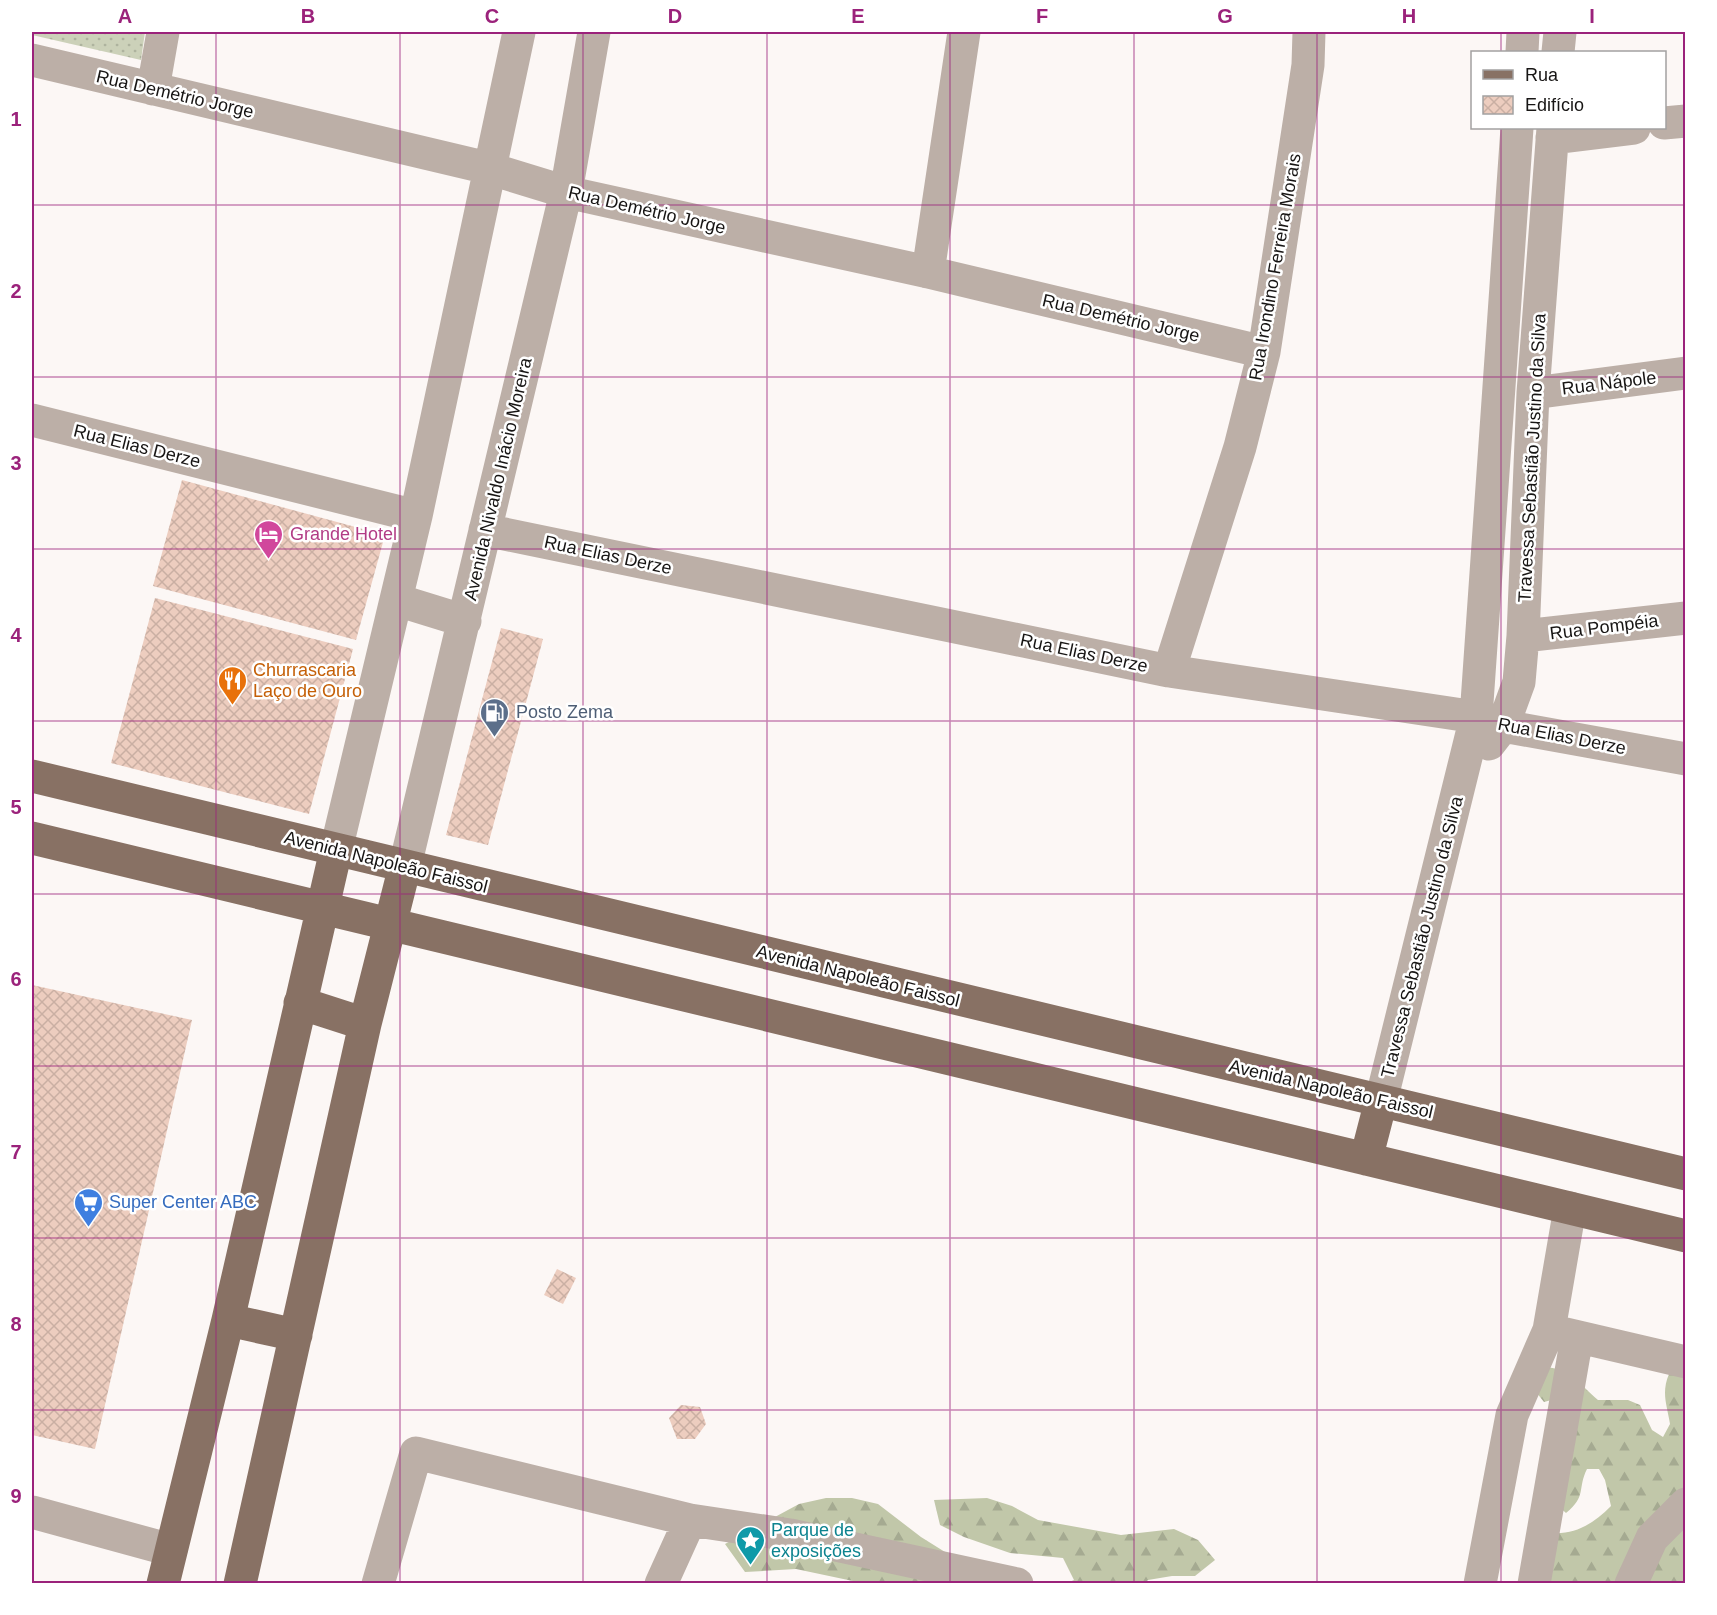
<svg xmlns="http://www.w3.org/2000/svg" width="1717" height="1615" font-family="Arial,sans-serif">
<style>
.forest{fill:url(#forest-firs)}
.park{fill:url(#park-dots)}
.building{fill:url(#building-cross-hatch)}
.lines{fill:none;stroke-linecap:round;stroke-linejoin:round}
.minor{stroke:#bcafa7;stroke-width:33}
.major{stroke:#887164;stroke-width:33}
.grid{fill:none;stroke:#9b227b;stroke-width:1.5;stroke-opacity:0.55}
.labels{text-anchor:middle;stroke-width:5;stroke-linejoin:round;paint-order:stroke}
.street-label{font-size:18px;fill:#171514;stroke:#fff}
.hotel-label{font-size:18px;fill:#b23c85;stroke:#fff;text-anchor:start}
.food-label{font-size:18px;fill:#c56008;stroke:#fff;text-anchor:start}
.service-label{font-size:18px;fill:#4e5e75;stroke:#fff;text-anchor:start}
.shop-label{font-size:18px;fill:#366cbe;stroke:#fff;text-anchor:start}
.culture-label{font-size:18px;fill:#0d838f;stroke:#fff;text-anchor:start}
.neatline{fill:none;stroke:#9b227b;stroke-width:2}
.grid-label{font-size:20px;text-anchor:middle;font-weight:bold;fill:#9b227b}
</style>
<defs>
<pattern id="forest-firs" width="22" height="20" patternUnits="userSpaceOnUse" patternTransform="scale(1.5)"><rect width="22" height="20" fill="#c1c7a9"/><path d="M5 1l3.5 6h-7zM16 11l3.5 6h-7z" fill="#a5aa91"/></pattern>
<pattern id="park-dots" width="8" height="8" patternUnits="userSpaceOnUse" patternTransform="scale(1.5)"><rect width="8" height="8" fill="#ccd1b9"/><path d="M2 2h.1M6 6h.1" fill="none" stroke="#aeb39e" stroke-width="1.8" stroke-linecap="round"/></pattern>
<pattern id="building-cross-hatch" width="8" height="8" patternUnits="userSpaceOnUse" patternTransform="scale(1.5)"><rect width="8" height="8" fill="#edcdbf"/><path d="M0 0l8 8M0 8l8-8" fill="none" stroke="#caafa3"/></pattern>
</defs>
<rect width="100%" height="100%" fill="#fcf7f5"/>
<path class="forest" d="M 1545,1367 C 1570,1368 1581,1386 1598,1400 L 1628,1400 L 1640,1405 L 1652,1430 L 1663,1437 L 1670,1424 C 1667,1405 1661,1393 1669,1374 L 1686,1377 L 1685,1583 L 1624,1583 L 1620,1579 L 1612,1583 L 1524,1584 L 1551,1533 C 1576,1535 1594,1523 1611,1506 L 1605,1480 L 1599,1469 L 1587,1469 C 1577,1489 1587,1496 1566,1513 L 1556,1504 L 1555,1399 L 1544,1402 L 1536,1392 Z
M 826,1498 L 852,1498 L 878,1504 L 921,1537 L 969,1567 L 1009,1583 L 867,1584 L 796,1569 L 745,1572 L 725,1544 L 799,1504 Z
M 987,1498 L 1012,1506 L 1038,1520 L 1121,1535 L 1174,1529 L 1198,1540 L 1215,1560 L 1195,1576 L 1172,1576 L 1148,1580 L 1145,1583 L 1067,1583 L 1074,1580 L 1063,1558 L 1010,1553 L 964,1537 L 940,1525 L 934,1500 Z"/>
<path class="park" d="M 32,32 L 145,32 L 141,60 L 32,35 Z"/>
<path class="building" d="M 182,480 L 385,535 L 356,640 L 153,586 Z
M 155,598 L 353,649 L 309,814 L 111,763 Z
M 501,628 L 543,639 L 488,845 L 446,835 Z
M 32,985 L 192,1020 L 95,1449 L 32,1435 Z
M 557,1269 L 576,1278 L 563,1304 L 544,1295 Z
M 681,1405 L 700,1407 L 706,1424 L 695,1439 L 677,1439 L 669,1418 Z"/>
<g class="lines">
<path class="minor" d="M 1522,52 L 1523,32
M 1558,52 L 1560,32
M 32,60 L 488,168 L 566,192 L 928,272 L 1264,352
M 153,89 L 163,32
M 1664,123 L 1686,121
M 1552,138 L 1634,128
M 928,272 L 964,32
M 1533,393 L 1686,373
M 32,420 L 416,516
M 485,530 L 1169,671 L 1476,717 L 1503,726 L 1686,759
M 397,600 L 465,621
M 1523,636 L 1686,618
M 1169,671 L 1240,447 L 1264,352 L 1308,65 L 1309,32
M 1489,744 L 1503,726 L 1519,682 L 1523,636 L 1533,393 L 1553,128
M 336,850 L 416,516 L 519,32
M 405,866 L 566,192 L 594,32
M 1381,1101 L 1476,717 L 1517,128
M 1570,1208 L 1549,1330 L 1686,1362
M 32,1512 L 171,1550
M 378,1584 L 416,1453 L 690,1520 L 790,1535 L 1017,1584
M 661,1584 L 690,1520
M 1480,1584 L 1512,1415 L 1549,1330
M 1534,1584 L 1577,1337
M 1631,1584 L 1652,1538 L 1686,1504"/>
<path class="major" d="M 32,776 L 1686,1174
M 32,838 L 1686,1236
M 300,1003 L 365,1024
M 1366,1159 L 1381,1101
M 228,1320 L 296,1335
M 163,1584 L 228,1320 L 336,850
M 240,1584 L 365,1024 L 405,866"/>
</g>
<path class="grid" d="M 216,32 L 216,1584M 400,32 L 400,1584M 583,32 L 583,1584M 767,32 L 767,1584M 950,32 L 950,1584M 1134,32 L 1134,1584M 1317,32 L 1317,1584M 1501,32 L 1501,52M 1501,128 L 1501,1584M 32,205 L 1686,205M 32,377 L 1686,377M 32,549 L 1686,549M 32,721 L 1686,721M 32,894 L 1686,894M 32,1066 L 1686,1066M 32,1238 L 1686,1238M 32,1410 L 1686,1410"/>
<defs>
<symbol id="hotel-pin" viewBox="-11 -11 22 30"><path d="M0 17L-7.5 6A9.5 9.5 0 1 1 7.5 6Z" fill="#d1479c" stroke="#fff"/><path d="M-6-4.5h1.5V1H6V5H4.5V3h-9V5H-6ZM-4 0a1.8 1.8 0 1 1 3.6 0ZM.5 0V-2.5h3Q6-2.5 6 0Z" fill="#fff"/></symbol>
<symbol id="restaurant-pin" viewBox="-11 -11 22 30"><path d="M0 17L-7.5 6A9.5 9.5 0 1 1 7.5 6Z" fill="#e8710a" stroke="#fff"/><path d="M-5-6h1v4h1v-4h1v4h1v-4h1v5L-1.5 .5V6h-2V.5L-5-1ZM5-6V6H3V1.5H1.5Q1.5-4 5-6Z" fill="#fff"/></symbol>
<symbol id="fuel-pin" viewBox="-11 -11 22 30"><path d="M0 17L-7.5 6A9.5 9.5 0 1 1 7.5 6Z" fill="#5c6f8a" stroke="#fff"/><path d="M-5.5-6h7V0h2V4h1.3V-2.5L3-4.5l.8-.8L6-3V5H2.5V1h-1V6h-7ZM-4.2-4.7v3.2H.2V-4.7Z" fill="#fff"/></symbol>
<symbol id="supermarket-pin" viewBox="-11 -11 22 30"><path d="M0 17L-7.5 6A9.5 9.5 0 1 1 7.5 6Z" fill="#3f7fe0" stroke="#fff"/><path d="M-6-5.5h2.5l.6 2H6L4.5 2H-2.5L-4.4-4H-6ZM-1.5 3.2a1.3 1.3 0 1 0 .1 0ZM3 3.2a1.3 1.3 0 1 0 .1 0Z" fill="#fff"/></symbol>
<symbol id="sight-pin" viewBox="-11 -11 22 30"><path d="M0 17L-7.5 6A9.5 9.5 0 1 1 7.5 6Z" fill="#0f9aa8" stroke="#fff"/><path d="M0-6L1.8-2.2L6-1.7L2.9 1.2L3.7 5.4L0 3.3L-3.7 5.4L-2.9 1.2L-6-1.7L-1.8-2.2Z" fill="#fff"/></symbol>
</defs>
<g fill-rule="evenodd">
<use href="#hotel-pin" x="252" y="518" width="33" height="45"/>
<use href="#restaurant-pin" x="216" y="664" width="33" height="45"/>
<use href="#fuel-pin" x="478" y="696" width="33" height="45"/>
<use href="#supermarket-pin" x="72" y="1186" width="33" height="45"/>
<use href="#sight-pin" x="734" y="1524" width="33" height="45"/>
</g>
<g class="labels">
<g class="street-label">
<text transform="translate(175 94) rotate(13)" y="6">Rua Demétrio Jorge</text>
<text transform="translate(647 210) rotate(13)" y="6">Rua Demétrio Jorge</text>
<text transform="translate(1275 267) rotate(-80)" y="6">Rua Irondino Ferreira Morais</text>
<text transform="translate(1121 318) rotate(13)" y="6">Rua Demétrio Jorge</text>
<text transform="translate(1609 383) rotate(-7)" y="6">Rua Nápole</text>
<text transform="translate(137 446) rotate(14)" y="6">Rua Elias Derze</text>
<text transform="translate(1532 458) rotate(-87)" y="6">Travessa Sebastião Justino da Silva</text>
<text transform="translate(498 479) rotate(-77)" y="6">Avenida Nivaldo Inácio Moreira</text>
<text transform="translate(608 555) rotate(12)" y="6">Rua Elias Derze</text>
<text transform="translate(1604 627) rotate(-7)" y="6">Rua Pompéia</text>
<text transform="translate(1084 653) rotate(12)" y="6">Rua Elias Derze</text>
<text transform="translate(1562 736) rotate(11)" y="6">Rua Elias Derze</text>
<text transform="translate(386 862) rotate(14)" y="6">Avenida Napoleão Faissol</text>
<text transform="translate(1422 937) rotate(-76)" y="6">Travessa Sebastião Justino da Silva</text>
<text transform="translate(858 976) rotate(14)" y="6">Avenida Napoleão Faissol</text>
<text transform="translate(1331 1089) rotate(13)" y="6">Avenida Napoleão Faissol</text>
</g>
<g class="hotel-label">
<text x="290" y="540">Grande Hotel</text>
</g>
<g class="food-label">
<text x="253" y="676">Churrascaria<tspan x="253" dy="21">Laço de Ouro</tspan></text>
</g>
<g class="service-label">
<text x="516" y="718">Posto Zema</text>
</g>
<g class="shop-label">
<text x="109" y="1208">Super Center ABC</text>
</g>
<g class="culture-label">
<text x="771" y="1536">Parque de<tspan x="771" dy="21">exposições</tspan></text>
</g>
</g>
<rect width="1717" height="1615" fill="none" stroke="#ffffff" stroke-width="66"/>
<rect x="1471" y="51" width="195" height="78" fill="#ffffff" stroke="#a2a1a1" stroke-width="1.5"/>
<rect x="1483" y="70" width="30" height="9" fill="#887164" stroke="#a2a1a1" stroke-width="1.5"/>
<text x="1525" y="81" font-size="18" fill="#171514">Rua</text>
<rect x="1483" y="96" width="30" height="18" fill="url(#building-cross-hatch)" stroke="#a2a1a1" stroke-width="1.5"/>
<text x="1525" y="111" font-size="18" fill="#171514">Edifício</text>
<rect x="33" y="33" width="1651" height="1549" class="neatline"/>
<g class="grid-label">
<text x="125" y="23">A</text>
<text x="308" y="23">B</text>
<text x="492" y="23">C</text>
<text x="675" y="23">D</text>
<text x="858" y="23">E</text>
<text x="1042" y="23">F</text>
<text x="1225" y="23">G</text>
<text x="1409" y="23">H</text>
<text x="1592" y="23">I</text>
<text x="16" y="126">1</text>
<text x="16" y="298">2</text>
<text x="16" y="470">3</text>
<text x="16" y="642">4</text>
<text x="16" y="814">5</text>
<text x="16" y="986">6</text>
<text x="16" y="1159">7</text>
<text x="16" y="1331">8</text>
<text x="16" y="1503">9</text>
</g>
</svg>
